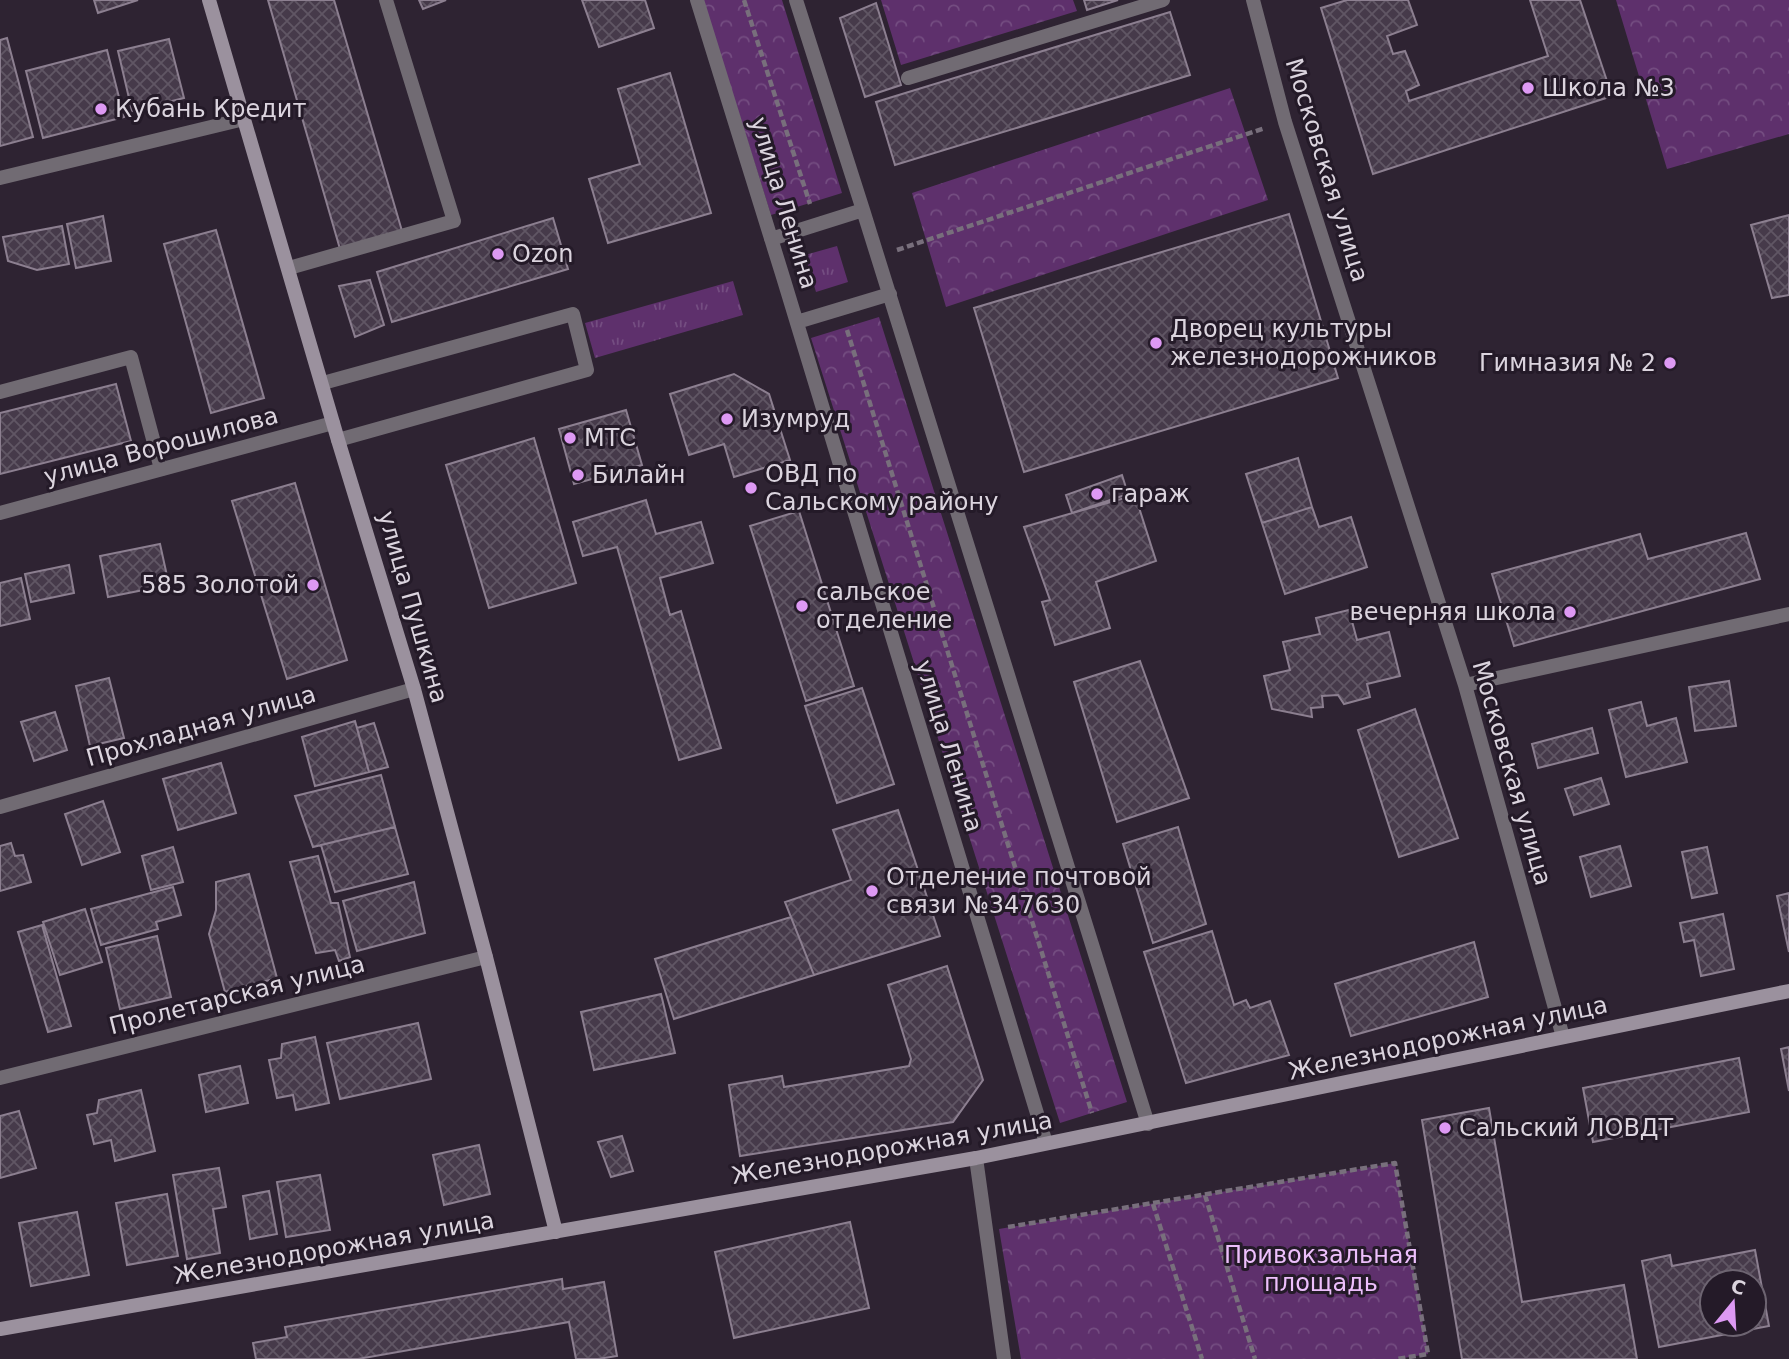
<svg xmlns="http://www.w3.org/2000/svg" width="1789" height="1359" font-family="'DejaVu Sans',sans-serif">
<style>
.grass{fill:url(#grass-tufts)}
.park{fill:url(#park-crowns)}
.building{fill:url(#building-cross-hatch);stroke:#8c7f90;stroke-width:2;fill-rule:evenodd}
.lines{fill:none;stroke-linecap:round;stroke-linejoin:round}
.path{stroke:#786f7c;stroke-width:4.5;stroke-dasharray:7 3.5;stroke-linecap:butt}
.service{stroke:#716b73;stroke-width:14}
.pedestrian{stroke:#716b73;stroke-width:14}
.minor{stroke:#716b73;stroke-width:14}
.tertiary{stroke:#716b73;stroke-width:14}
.secondary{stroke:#9b919e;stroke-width:14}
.poi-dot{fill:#dd99f3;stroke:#241a28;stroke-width:2.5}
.labels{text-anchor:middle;stroke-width:6;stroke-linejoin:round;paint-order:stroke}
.poi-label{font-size:24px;fill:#dbd4de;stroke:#241a28;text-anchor:start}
.street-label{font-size:24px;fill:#dbd4de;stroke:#241a28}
.park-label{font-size:24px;fill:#edbffc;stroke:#241a28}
</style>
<defs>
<pattern id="grass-tufts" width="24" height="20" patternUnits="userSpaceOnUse" patternTransform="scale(1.75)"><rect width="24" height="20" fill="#5e306c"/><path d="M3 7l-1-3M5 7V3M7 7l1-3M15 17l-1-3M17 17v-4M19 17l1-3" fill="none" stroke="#744d81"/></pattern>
<pattern id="park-crowns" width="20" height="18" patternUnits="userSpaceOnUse" patternTransform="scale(1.75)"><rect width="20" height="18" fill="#5e306c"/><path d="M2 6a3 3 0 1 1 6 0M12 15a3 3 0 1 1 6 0" fill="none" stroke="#744d81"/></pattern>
<pattern id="building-cross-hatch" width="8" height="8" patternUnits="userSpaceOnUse" patternTransform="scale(1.75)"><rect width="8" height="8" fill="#463a4a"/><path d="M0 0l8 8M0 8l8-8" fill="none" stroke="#605664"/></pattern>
</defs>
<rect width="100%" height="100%" fill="#2e2332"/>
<path class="grass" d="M 837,246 L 848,282 L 816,292 L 805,255 Z
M 733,281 L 743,315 L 595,358 L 585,323 Z"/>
<path class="park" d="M 703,0 L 782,0 L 842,193 L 771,215 Z
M 881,0 L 1073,0 L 1077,11 L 901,65 Z
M 1616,0 L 1789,0 L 1789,134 L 1667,169 Z
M 1230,88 L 1268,200 L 946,307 L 912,193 Z
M 879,317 L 1127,1102 L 1060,1123 L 811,338 Z
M 1395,1163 L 1428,1354 L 1397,1359 L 1021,1359 L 999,1229 Z"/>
<path class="building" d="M 94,0 L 138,0 L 98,13 Z
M 268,0 L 334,0 L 402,231 L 340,249 Z
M 419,0 L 446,0 L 423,9 Z
M 582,0 L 645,0 L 654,28 L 599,47 Z
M 1084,0 L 1118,0 L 1087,10 Z
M 1347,0 L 1408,0 L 1417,25 L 1387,36 L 1393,54 L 1405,51 L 1419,85 L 1406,91 L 1409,101 L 1548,56 L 1530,0 L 1580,0 L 1612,96 L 1373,174 L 1321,8 Z
M 876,3 L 901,85 L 865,97 L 840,18 Z
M 1170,12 L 1190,75 L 895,165 L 876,102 Z
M 7,38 L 33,137 L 0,146 L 0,40 Z
M 169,39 L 184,98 L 132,111 L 118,51 Z
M 107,50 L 124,117 L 43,138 L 26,71 Z
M 670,73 L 711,213 L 608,243 L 589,179 L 640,164 L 618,89 Z
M 1289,214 L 1338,378 L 1024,472 L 974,308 Z
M 1789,215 L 1789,295 L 1772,298 L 1751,225 Z
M 103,216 L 111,261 L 76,268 L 67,224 Z
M 553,218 L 568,269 L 392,322 L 377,272 Z
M 62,226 L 69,264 L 37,270 L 8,261 L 3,237 Z
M 216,230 L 264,398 L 211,413 L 164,244 Z
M 370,280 L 384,325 L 355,337 L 339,286 Z
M 734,374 L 769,394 L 790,460 L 734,477 L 724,444 L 689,455 L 670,394 Z
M 116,384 L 131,441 L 0,474 L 0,413 Z
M 626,410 L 642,465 L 574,484 L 559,429 Z
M 534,438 L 576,583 L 489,608 L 446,465 Z
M 1298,458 L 1312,507 L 1262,523 L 1246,474 Z
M 1122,475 L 1128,494 L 1072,513 L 1066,495 Z
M 295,483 L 347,660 L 287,679 L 232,501 Z
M 1135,495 L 1156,561 L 1096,582 L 1110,628 L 1055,645 L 1042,602 L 1050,600 L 1024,527 Z
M 646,500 L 656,534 L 701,522 L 713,563 L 660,578 L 670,615 L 681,611 L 721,748 L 679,760 L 617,547 L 583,556 L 573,522 Z
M 1312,507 L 1319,527 L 1351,517 L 1367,567 L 1285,594 L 1262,523 Z
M 799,511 L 854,686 L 806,701 L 750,526 Z
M 1746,533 L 1760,579 L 1514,646 L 1492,574 L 1640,534 L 1648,559 Z
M 160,544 L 169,585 L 108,597 L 100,556 Z
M 69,565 L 74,593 L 31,602 L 25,574 Z
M 21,578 L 30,619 L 0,626 L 0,583 Z
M 1349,610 L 1357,640 L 1389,632 L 1400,676 L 1367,684 L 1370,697 L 1344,704 L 1338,695 L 1322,696 L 1323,707 L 1311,708 L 1312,717 L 1272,709 L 1264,676 L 1290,670 L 1283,642 L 1320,634 L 1316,618 Z
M 1140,661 L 1189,798 L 1117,822 L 1074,682 Z
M 109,678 L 124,738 L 90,746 L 76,686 Z
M 1729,681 L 1736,726 L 1695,731 L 1689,687 Z
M 862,688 L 894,784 L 837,803 L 805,706 Z
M 1641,702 L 1647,726 L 1676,718 L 1687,762 L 1626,777 L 1609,710 Z
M 1415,709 L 1458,838 L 1399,857 L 1358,730 Z
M 55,712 L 67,750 L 34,761 L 21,722 Z
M 355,721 L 369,772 L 315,786 L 302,737 Z
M 374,723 L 388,767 L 369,772 L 357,728 Z
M 1592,728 L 1598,753 L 1538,768 L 1532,744 Z
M 221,763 L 236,813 L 178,830 L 163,779 Z
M 381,775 L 395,827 L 313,847 L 295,796 Z
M 1601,778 L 1609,804 L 1574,815 L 1565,789 Z
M 103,801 L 120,852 L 82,865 L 65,814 Z
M 898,810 L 940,936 L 814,975 L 785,902 L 851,880 L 833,830 Z
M 395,827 L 408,874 L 335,892 L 321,845 Z
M 1178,827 L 1206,924 L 1153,943 L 1123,844 Z
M 11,843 L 15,856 L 23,855 L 31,882 L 0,891 L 0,846 Z
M 1620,846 L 1631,886 L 1591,897 L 1580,857 Z
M 173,847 L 183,882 L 151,890 L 142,856 Z
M 1707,847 L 1717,893 L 1692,898 L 1682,852 Z
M 318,856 L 331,903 L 338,903 L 350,957 L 339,961 L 335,950 L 316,953 L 290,862 Z
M 249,874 L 277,978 L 225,992 L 209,934 L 216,910 L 216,882 Z
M 414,882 L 425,933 L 357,951 L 343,901 Z
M 173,887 L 181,915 L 156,922 L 158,929 L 101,945 L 91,909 Z
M 1789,893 L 1789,952 L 1777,896 Z
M 85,909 L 102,962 L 60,975 L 43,922 Z
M 1723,914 L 1734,969 L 1701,976 L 1694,940 L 1684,942 L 1680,923 Z
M 791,917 L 814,975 L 674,1019 L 655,959 Z
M 42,925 L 71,1026 L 48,1032 L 18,932 Z
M 1212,931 L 1234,1005 L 1246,1000 L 1250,1008 L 1270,1001 L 1289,1055 L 1186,1083 L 1144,952 Z
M 157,936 L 171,997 L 120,1009 L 106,948 Z
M 1474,942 L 1488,997 L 1351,1036 L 1335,984 Z
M 947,966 L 983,1080 L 953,1122 L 740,1156 L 729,1085 L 782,1076 L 784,1087 L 909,1066 L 911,1059 L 888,985 Z
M 661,994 L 675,1053 L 594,1070 L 581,1012 Z
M 418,1023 L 431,1079 L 340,1099 L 327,1043 Z
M 315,1037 L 329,1103 L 296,1110 L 293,1095 L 277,1098 L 269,1060 L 281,1058 L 282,1044 Z
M 1789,1047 L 1789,1091 L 1781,1049 Z
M 1739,1058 L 1749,1112 L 1593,1142 L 1583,1088 Z
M 240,1066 L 248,1103 L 206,1112 L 199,1075 Z
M 141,1090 L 155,1151 L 115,1161 L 111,1140 L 94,1144 L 87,1115 L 97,1113 L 99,1100 Z
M 1489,1108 L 1522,1302 L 1624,1285 L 1637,1359 L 1462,1359 L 1422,1120 Z
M 19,1111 L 36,1168 L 0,1178 L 0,1116 Z
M 622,1136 L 633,1171 L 611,1177 L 598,1142 Z
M 479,1145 L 490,1194 L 444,1205 L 433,1155 Z
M 219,1168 L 226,1207 L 213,1209 L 220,1253 L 187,1259 L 173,1175 Z
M 320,1175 L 330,1230 L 286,1237 L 277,1182 Z
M 269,1191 L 277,1234 L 250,1239 L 243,1196 Z
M 167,1194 L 178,1256 L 127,1265 L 116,1203 Z
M 77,1212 L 89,1275 L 31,1286 L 19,1223 Z
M 850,1222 L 869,1308 L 734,1338 L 715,1252 Z
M 1755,1250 L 1769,1326 L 1659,1347 L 1642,1261 L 1670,1255 L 1672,1266 ZM 1712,1282 L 1754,1282 L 1754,1324 L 1712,1324 Z
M 562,1279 L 563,1289 L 604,1282 L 617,1356 L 598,1359 L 576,1359 L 569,1322 L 358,1359 L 256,1359 L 253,1343 L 287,1337 L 285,1327 Z"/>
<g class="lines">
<path class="path" d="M 744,0 L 810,204
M 897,250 L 1265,128
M 847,330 L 1092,1113
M 1205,1195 L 1255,1359
M 1153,1204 L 1202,1359
M 1008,1227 L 1395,1163 L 1428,1354 L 1397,1359"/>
<path class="service" d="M 908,78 L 1163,0
M 289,268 L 454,221 L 386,0
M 0,392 L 131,357 L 161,469"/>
<path class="pedestrian" d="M 697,0 L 783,277 L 1046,1143
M 796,0 L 863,210 L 1148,1124
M 771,239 L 863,210
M 797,322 L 890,294"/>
<path class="minor" d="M 1253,0 L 1285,122 L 1465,685 L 1563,1037
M 0,178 L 244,119
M 323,383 L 573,314 L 587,370 L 338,440
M 1465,685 L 1789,614
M 0,807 L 414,689
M 0,1078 L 486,957
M 976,1158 L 1004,1359"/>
<path class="tertiary" d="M 0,513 L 333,423"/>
<path class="secondary" d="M 209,0 L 338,440 L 414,689 L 486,957 L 556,1232
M 0,1329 L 976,1158 L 1789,991"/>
</g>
<g class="poi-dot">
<circle cx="1528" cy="88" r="7"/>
<circle cx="101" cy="109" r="7"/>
<circle cx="498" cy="254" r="7"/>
<circle cx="1156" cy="343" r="7"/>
<circle cx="1670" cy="363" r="7"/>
<circle cx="727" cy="419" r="7"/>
<circle cx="570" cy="438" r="7"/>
<circle cx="578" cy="475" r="7"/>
<circle cx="751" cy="488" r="7"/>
<circle cx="1097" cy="494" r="7"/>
<circle cx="313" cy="585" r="7"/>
<circle cx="802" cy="606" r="7"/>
<circle cx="1570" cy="612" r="7"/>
<circle cx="872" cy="891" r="7"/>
<circle cx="1445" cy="1128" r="7"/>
</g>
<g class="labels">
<g class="poi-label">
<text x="1542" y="96">Школа №3</text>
<text x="115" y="117">Кубань Кредит</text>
<text x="512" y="262">Ozon</text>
<text x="1170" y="337">Дворец культуры<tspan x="1170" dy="28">железнодорожников</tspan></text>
<text x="1656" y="371" text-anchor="end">Гимназия № 2</text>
<text x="741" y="427">Изумруд</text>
<text x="584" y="446">МТС</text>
<text x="765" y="482">ОВД по<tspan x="765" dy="28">Сальскому району</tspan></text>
<text x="592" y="483">Билайн</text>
<text x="1111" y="502">гараж</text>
<text x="299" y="593" text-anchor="end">585 Золотой</text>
<text x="816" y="600">сальское<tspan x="816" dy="28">отделение</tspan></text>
<text x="1556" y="620" text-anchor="end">вечерняя школа</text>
<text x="886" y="885">Отделение почтовой<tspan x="886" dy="28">связи №347630</tspan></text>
<text x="1459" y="1136">Сальский ЛОВДТ</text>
</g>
<g class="street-label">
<text transform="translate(1327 170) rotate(73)" y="8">Московская улица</text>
<text transform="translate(784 203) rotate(73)" y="8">улица Ленина</text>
<text transform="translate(161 446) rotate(-15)" y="8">улица Ворошилова</text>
<text transform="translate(413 607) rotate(74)" y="8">улица Пушкина</text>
<text transform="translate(201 726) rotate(-16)" y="8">Прохладная улица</text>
<text transform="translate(949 746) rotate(73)" y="8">улица Ленина</text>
<text transform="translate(1512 773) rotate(74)" y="8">Московская улица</text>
<text transform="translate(237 995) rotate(-14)" y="8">Пролетарская улица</text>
<text transform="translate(1448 1038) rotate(-12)" y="8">Железнодорожная улица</text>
<text transform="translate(892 1148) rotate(-10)" y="8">Железнодорожная улица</text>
<text transform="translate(334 1248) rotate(-10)" y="8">Железнодорожная улица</text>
</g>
<g class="park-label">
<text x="1321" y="1263">Привокзальная<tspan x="1321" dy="28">площадь</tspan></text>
</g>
</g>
<g transform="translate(1733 1303) rotate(18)"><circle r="33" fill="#241a28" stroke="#6d6471" stroke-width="2"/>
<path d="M0-5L12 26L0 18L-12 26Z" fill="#dd99f3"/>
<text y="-10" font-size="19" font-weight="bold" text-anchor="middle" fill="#dbd4de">С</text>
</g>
</svg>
